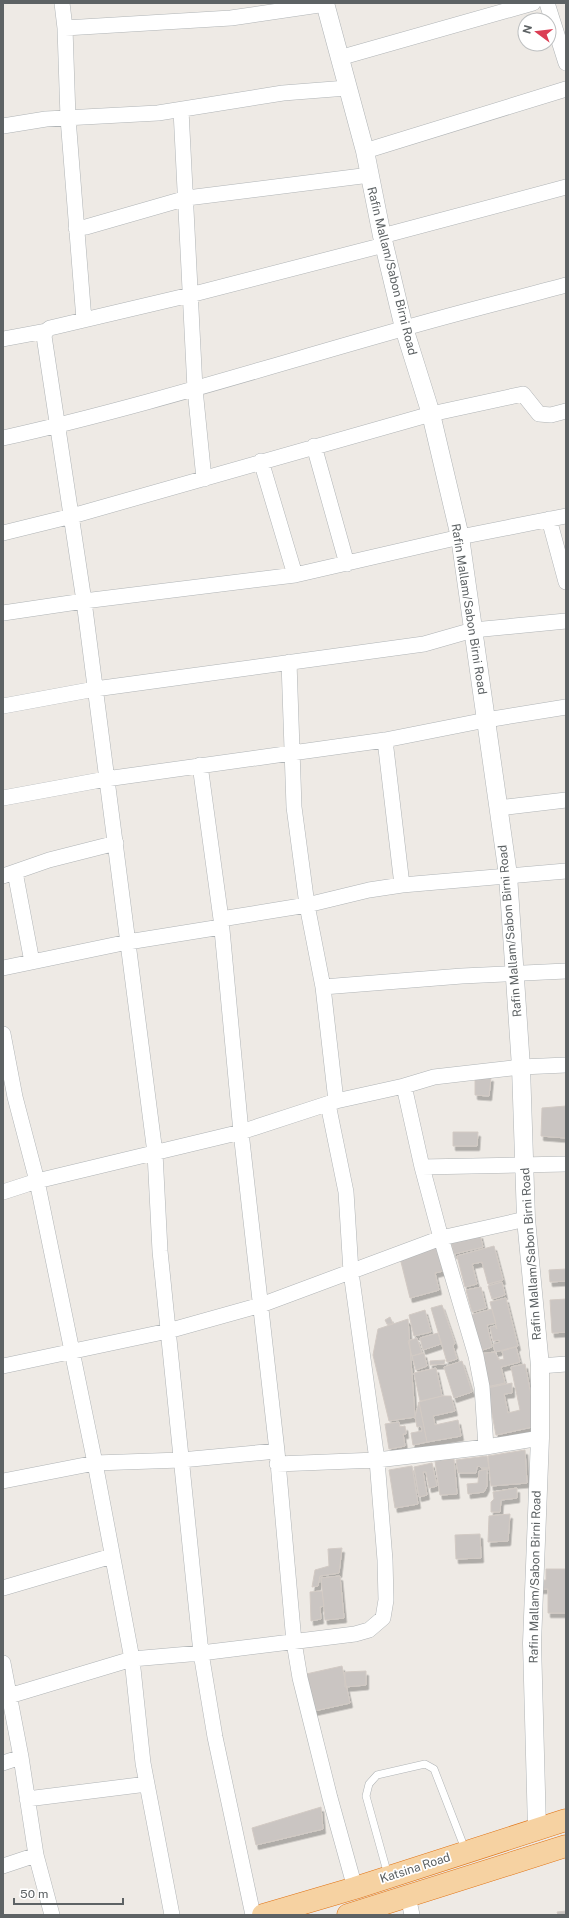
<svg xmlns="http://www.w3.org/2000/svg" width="569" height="1918" font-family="'Public Sans',sans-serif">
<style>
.building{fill:#cac5c2;stroke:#d2cac4;filter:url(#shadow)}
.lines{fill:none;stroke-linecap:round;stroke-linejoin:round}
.service-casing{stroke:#b0b4b6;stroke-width:8}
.minor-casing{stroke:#b0b4b6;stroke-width:16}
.tertiary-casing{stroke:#b0b4b6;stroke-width:19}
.trunk-casing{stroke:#e07213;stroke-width:23}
.service{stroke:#fff;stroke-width:7}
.minor{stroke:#fff;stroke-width:15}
.tertiary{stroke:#fff;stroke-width:18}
.trunk{stroke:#f6d2a2;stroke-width:22}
.labels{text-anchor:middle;stroke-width:3.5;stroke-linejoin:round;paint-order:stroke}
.street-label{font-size:12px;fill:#5d6264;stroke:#fff}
</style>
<defs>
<filter id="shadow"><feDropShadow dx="2.5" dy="4.5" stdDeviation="0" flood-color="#0004"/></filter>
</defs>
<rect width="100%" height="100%" fill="#eeeae5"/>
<path class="building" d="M 491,1077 L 489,1096 L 475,1095 L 475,1078 Z
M 566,1106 L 566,1138 L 541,1136 L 542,1108 Z
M 453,1132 L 478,1132 L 477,1146 L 453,1146 Z
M 480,1234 L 483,1247 L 454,1254 L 451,1242 Z
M 494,1246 L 503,1280 L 488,1284 L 482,1262 L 472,1264 L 477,1284 L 465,1287 L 457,1256 Z
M 437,1248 L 443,1271 L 435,1273 L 439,1290 L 410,1298 L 400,1258 Z
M 566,1269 L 566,1281 L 550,1282 L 549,1270 Z
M 502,1282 L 505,1295 L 492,1299 L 488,1286 Z
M 481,1287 L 486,1308 L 472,1312 L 466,1290 Z
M 506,1298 L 518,1346 L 495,1352 L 493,1344 L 500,1342 L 499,1340 L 493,1341 L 490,1327 L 495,1326 L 497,1329 L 490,1302 Z
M 566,1299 L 566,1332 L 552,1333 L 550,1300 Z
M 442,1305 L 455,1343 L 453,1346 L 457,1359 L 447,1362 L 431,1308 Z
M 492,1309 L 496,1323 L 487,1325 L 492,1347 L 479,1351 L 470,1315 Z
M 425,1310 L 431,1332 L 414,1336 L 409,1315 Z
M 390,1317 L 393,1324 L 387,1324 L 385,1320 Z
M 408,1319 L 415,1417 L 389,1421 L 373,1355 L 378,1329 Z
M 438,1333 L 441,1344 L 423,1350 L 420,1338 Z
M 417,1338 L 422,1353 L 412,1356 L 408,1341 Z
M 516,1347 L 520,1362 L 501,1367 L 505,1383 L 486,1387 L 478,1354 L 495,1352 L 499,1360 L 504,1359 L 502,1351 Z
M 424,1353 L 427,1366 L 416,1370 L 412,1356 Z
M 445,1360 L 444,1364 L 430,1365 L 430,1361 Z
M 462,1361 L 472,1392 L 454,1398 L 444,1367 Z
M 525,1364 L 537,1426 L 496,1435 L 487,1388 L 512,1383 L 512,1393 L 504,1394 L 508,1413 L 520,1410 L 511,1367 Z
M 436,1368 L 442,1396 L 420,1401 L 414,1373 Z
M 442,1396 L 451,1396 L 455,1411 L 433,1416 L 435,1425 L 458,1420 L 461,1436 L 427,1442 L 419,1402 Z
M 419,1402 L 427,1442 L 413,1445 L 411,1433 L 422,1431 L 421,1426 L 417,1427 L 415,1417 Z
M 399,1422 L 400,1427 L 405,1426 L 406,1434 L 403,1434 L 405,1446 L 389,1449 L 385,1424 Z
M 525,1450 L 527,1483 L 491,1486 L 488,1456 Z
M 487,1456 L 489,1468 L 481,1468 L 479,1466 L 477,1467 L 476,1473 L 458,1473 L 456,1460 Z
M 454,1459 L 457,1494 L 440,1495 L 435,1461 Z
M 432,1463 L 437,1486 L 429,1488 L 426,1472 L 423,1472 L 427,1495 L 419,1497 L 414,1467 Z
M 412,1466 L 418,1504 L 395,1508 L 389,1470 Z
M 487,1469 L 487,1486 L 484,1492 L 468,1494 L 467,1484 L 478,1483 L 479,1471 Z
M 517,1488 L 517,1498 L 501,1500 L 500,1512 L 491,1512 L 491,1502 L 494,1499 L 493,1492 Z
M 510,1514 L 508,1541 L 488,1542 L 489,1516 Z
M 480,1534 L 481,1558 L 456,1559 L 455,1535 Z
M 342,1548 L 339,1573 L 320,1576 L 318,1586 L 312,1587 L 315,1570 L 329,1566 L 328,1549 Z
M 546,1569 L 566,1569 L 566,1613 L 548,1613 L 548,1589 L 540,1589 L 540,1580 L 546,1580 Z
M 340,1576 L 344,1618 L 325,1620 L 321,1578 Z
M 322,1591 L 324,1606 L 320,1607 L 321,1619 L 311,1621 L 310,1592 Z
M 342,1666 L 350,1703 L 314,1711 L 306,1674 Z
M 366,1671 L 366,1685 L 345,1687 L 345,1672 Z
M 321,1807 L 323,1829 L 256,1845 L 252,1828 Z
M 566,1911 L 566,1915 L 558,1915 L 557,1912 Z"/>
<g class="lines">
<defs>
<path id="service" d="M 388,1875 L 366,1796 L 369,1784 L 377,1775 L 425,1764 L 434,1769 L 465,1849"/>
<path id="minor" d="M 62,3 L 65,28 L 68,118 L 84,320
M 547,3 L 566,63
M 65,28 L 231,18 L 326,4
M 339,58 L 533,3
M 181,110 L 195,389 L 204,479
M 3,126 L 46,119 L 158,113 L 283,93 L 347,88
M 365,151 L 566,89
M 76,228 L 86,227 L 187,198 L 370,175
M 382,236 L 566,187
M 46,331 L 44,336 L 84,601 L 155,1153 L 160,1251 L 201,1653 L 215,1737 L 253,1915
M 3,339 L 46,331 L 50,328 L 190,295 L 384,245
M 3,438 C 138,408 270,366 402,329 C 457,313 511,300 566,285
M 314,446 L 347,564
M 261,461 L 295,575
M 549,519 L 566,582
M 3,533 L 72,516 L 431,414 L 523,394 L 539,414 L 551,415 L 566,411
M 3,613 L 84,601 L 295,575 L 460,537 L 566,516
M 289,662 L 294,807 L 307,905 L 323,987 L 336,1101
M 3,706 L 95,689 L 424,644 L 473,630 L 566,621
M 385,740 L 402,885
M 200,765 L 221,919 L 241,1132 L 277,1451 L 294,1642 L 300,1678 L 330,1798 L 355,1888
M 3,798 L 106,779 L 385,740 L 486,720 L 566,707
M 498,808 L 566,800
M 15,872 L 32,962
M 3,876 L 49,860 L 116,843
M 221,919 L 307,905 L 369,890 L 402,885 L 566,871
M 3,968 L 128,942 L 221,927
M 323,987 L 462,976 L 566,971
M 3,1034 L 15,1097 L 37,1181 L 95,1463 L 132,1659 L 143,1763 L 172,1915
M 404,1086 L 422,1167 L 441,1238 L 476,1356 L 482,1387 L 486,1447
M 422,1167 L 566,1164
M 3,1192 L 37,1181 L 241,1132 L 336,1101 L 404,1086 L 434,1077 L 521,1067 L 566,1065
M 3,1366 L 168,1331 L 261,1305 L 441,1238 L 526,1219
M 540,1366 L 566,1364
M 277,1464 L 377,1460 L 486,1447 L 540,1438
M 3,1481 L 95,1463 L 181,1460 L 277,1451
M 3,1588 L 112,1556
M 3,1663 L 21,1757 L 36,1855 L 52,1915
M 9,1696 L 132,1659 L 201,1653 L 355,1634 L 369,1630 L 383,1618 L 386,1600 L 385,1560 L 377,1460 L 351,1272 L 346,1192 L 328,1104
M 3,1763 L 21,1757
M 27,1799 L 147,1784
M 3,1866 L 36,1855
M 408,1896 L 412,1915"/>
<path id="tertiary" d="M 325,3 L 365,151 L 382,236 L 404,328 L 431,414 L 460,537 L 508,875 L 521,1067 L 526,1219 L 540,1366 L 540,1438 L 532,1643 L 537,1829"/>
<path id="trunk" d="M 263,1915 L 355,1888 L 566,1820
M 348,1915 L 566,1846"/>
</defs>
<use href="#service" class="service-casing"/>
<use href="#minor" class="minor-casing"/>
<use href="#tertiary" class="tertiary-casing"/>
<use href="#trunk" class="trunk-casing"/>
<use href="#service" class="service"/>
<use href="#minor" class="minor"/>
<use href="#tertiary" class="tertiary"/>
<use href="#trunk" class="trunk"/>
</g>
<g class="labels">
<g class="street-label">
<text transform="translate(392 271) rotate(76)" y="4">Rafin Mallam/Sabon Birni Road</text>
<text transform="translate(469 609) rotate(81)" y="4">Rafin Mallam/Sabon Birni Road</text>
<text transform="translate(510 931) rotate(-95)" y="4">Rafin Mallam/Sabon Birni Road</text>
<text transform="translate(531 1254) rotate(-94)" y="4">Rafin Mallam/Sabon Birni Road</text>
<text transform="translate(535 1577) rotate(-89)" y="4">Rafin Mallam/Sabon Birni Road</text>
<text transform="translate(415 1868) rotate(-18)" y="4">Katsina Road</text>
</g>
</g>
<rect width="569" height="1918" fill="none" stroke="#5d6264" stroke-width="8"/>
<g transform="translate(537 32) rotate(285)"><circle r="19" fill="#ffffff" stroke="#bec0c1"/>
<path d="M0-3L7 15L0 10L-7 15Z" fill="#db3e54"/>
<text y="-6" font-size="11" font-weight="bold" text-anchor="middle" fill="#5d6264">N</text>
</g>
<path d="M14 1898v6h109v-6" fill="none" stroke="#5d6264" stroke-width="2"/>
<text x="20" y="1898" font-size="12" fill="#5d6264" stroke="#ffffff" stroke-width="3" paint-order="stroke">50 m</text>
</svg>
